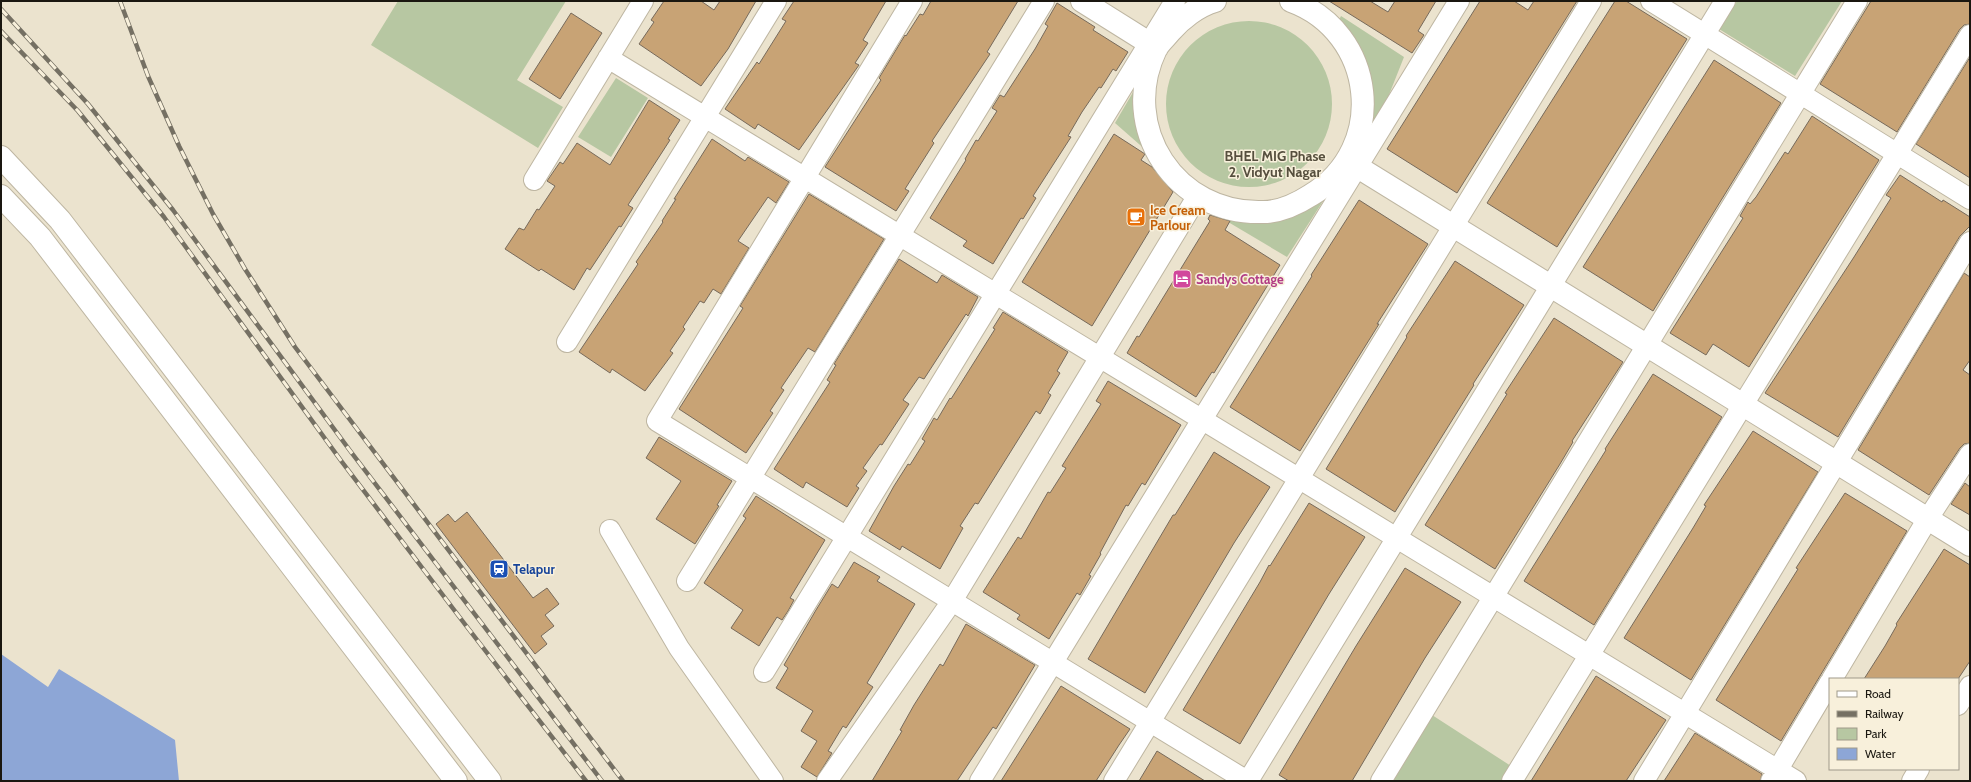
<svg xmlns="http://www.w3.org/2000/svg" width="1971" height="782" font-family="Cabin,sans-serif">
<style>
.green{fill:#b7c7a2}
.water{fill:#8da6d6}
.building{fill:#c8a375;stroke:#776a5b}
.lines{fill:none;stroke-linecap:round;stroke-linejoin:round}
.street-casing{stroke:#beb6a2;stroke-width:22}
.secondary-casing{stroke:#beb6a2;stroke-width:24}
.street{stroke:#fff;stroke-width:20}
.secondary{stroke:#fff;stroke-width:22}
.rail-casing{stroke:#757063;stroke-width:4.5}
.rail{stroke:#f8f0db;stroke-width:3;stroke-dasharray:9;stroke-linecap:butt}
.labels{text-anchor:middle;stroke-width:3;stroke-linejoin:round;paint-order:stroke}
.food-label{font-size:13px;font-weight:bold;fill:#c56008;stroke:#f8f0db;text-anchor:start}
.hotel-label{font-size:13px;font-weight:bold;fill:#b23c85;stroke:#f8f0db;text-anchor:start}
.transit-label{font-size:13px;font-weight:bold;fill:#164399;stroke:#f8f0db;text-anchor:start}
.neighbourhood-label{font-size:14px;font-weight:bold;fill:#564f3e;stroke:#f8f0db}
</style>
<rect width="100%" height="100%" fill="#ebe3ce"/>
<path class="green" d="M 398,1 L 566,1 L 517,80 L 563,107 L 538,148 L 371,45 Z
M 1737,1 L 1842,1 L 1795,76 L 1719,29 Z
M 1341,16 L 1404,57 L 1375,130 L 1371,130 L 1339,20 Z
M1166 104a83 83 0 1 1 166 0a83 83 0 1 1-166 0Z
M 616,78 L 648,98 L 611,157 L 578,137 Z
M 1139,82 L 1148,152 L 1115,123 Z
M 1325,198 L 1287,257 L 1218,216 L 1246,220 Z
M 1432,715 L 1511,766 L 1501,781 L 1392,781 Z"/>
<path class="water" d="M 1,654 L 48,687 L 59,669 L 175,740 L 179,781 L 1,781 Z"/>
<path class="building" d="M 664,1 L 701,1 L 714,10 L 720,1 L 756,1 L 728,49 L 701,86 L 639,44 L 654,22 L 651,20 Z
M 794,1 L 886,1 L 863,40 L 868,43 L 855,63 L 859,65 L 799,150 L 758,124 L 755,129 L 725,109 L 757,62 L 759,64 L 786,21 L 782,19 Z
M 931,1 L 1018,1 L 987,52 L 990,54 L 932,141 L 934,143 L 905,189 L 909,191 L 896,211 L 825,167 L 881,80 L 879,78 L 905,35 L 906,36 L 920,14 L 923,15 Z
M 1329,1 L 1370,1 L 1388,12 L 1395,1 L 1436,1 L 1418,31 L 1424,35 L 1412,53 Z
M 1480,1 L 1514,1 L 1528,10 L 1534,1 L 1577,1 L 1457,193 L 1387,149 Z
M 1615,1 L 1626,1 L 1687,39 L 1557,247 L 1487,203 Z
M 1871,1 L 1970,1 L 1970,24 L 1964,25 L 1960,29 L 1897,132 L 1820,84 Z
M 1057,3 L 1095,27 L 1093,30 L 1128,52 L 1116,71 L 1113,69 L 1101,88 L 1099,87 L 1082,112 L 1068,136 L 1071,137 L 1033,196 L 1036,198 L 1023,219 L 1021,218 L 993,264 L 963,246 L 967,241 L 930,218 L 966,160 L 965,159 L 976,140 L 978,141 L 997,111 L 992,108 L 1000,95 L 1004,97 L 1035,49 L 1048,26 L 1045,24 Z
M 571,13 L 602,33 L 560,99 L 529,79 Z
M 1970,57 L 1970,178 L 1916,144 Z
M 1714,60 L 1781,103 L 1653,311 L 1583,267 Z
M 649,100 L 680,120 L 668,139 L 670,140 L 628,205 L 633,208 L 621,227 L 619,226 L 590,270 L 587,268 L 574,290 L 541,269 L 539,271 L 505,249 L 519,228 L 524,230 L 537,209 L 539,210 L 555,186 L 547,181 L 560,162 L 563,164 L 577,143 L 610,165 Z
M 1812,116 L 1879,160 L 1749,367 L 1713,344 L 1706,355 L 1670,333 L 1743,218 L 1740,216 L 1748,202 L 1750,204 L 1756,197 L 1785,152 L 1788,154 Z
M 1114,134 L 1145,154 L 1141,160 L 1152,167 L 1173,192 L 1092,326 L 1022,282 Z
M 712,139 L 745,161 L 748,157 L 789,182 L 776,203 L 768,197 L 738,241 L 749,248 L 721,294 L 713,289 L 704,303 L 700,301 L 683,327 L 685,329 L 670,351 L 673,353 L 645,391 L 612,369 L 610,373 L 579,352 L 638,264 L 636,262 L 663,222 L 662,221 L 676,199 L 674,199 Z
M 1900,175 L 1942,202 L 1943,200 L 1970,217 L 1970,226 L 1960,236 L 1838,437 L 1765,393 L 1854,257 L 1891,198 L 1886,195 Z
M 809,194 L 884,239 L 815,352 L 808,348 L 781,388 L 784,390 L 770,411 L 773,413 L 746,453 L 679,409 L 743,308 L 740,306 Z
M 1359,200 L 1428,244 L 1377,324 L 1379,324 L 1300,451 L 1230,407 L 1312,276 L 1311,275 Z
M 1210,215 L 1230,221 L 1225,230 L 1280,265 L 1214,373 L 1212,372 L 1196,397 L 1127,353 L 1137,336 L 1139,337 L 1210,221 L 1208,219 Z
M 899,259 L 937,283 L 942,275 L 978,297 L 968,316 L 966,314 L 924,379 L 919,377 L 903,400 L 909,404 L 882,445 L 880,444 L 863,468 L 867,471 L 856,486 L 859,488 L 847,507 L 806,482 L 803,488 L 774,469 L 830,382 L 827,380 L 836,365 L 834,364 Z
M 1455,261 L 1524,305 L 1473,384 L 1474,385 L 1395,512 L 1326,469 L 1407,337 L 1406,336 Z
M 1964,273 L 1970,277 L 1970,360 L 1963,370 L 1970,375 L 1970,443 L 1964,444 L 1960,448 L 1929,495 L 1858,450 Z
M 1003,312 L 1068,352 L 1057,371 L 1060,373 L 1048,393 L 1051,395 L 1040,414 L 1036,411 L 978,504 L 975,503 L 960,526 L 963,528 L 940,569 L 902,546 L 900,550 L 869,531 L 894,486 L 908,464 L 910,465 L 925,441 L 922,439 L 934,418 L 937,420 L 950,398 L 951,399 L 995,329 L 993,328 Z
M 1554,318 L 1623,362 L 1572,441 L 1573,442 L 1560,464 L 1495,569 L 1425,525 L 1494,415 L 1507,394 L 1505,393 Z
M 1653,374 L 1722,417 L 1594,625 L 1524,581 L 1606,450 L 1605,449 Z
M 1108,381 L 1181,425 L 1145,485 L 1142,483 L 1128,506 L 1126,505 L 1100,553 L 1101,554 L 1089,575 L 1091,576 L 1080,595 L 1077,593 L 1049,639 L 1017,619 L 1020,615 L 983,592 L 1018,537 L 1021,539 L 1048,492 L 1050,493 L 1066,468 L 1062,466 L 1101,404 L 1096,401 Z
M 1753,431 L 1818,472 L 1691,680 L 1624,638 L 1693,528 L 1706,506 L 1704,505 Z
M 659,437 L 732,481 L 717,505 L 719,506 L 695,544 L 656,519 L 681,481 L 646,458 Z
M 1214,452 L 1270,487 L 1234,543 L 1145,693 L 1088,659 L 1173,515 L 1175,515 Z
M 1965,483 L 1970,487 L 1970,515 L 1951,504 Z
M 1845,493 L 1907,531 L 1781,741 L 1716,700 L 1798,569 L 1796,568 Z
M 756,496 L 825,540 L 790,598 L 794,600 L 788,611 L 782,620 L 777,617 L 759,646 L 731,628 L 743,610 L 704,583 L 746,518 L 743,516 Z
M 1309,503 L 1365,537 L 1329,594 L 1240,744 L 1183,710 L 1260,582 L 1269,565 L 1270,566 Z
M 467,512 L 533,598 L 547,588 L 559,604 L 545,615 L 554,626 L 541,636 L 547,644 L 535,654 L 436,524 L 448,514 L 455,522 Z
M 1944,549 L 1970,565 L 1970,661 L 1958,679 L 1864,679 L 1885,646 L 1897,625 L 1896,624 Z
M 854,562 L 880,577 L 877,581 L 915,604 L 867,683 L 873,687 L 846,728 L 843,726 L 828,751 L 832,753 L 817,777 L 801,767 L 817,741 L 801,731 L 813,711 L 776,688 L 788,668 L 784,665 L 816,610 L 832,584 L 838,588 Z
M 1405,568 L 1461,602 L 1425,658 L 1352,781 L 1289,781 L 1279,775 L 1356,646 Z
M 966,624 L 1035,665 L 1020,690 L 996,729 L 993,727 L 957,781 L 872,781 L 902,731 L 900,730 L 914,705 L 940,664 L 943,666 Z
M 1596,676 L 1666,720 L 1626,781 L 1531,781 Z
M 1061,686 L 1130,729 L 1119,745 L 1096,781 L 1001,781 Z
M 1695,733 L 1762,774 L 1760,781 L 1664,781 Z
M 1157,751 L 1205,781 L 1139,781 Z"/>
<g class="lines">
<defs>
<path id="street" d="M 912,1 L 657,421 L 1247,781
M 1651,1 L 1970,199
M 608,58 L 1796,781
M 534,180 L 643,1
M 567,342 L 776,1
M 610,530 L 679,648 L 773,781
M 687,581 L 1044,1
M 764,672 L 1175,1
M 1832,679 L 1927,520 L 1970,454
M 1958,705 L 1970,686
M 827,781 L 952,601 L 1197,197
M 980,781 L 1459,1
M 1114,781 L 1591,1
M 1248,781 L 1725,1
M 1381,781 L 1857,1
M 1512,781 L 1970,35
M 1644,781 L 1970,242
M 1771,781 L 1830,682
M 1912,781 L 1919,769"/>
<path id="secondary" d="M 1082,1 L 1157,48
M 1215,1 C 1198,6 1181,19 1170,32 C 1166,37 1159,43 1156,49 C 1118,128 1176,215 1263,212 C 1279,212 1297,204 1311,195 C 1389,148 1376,32 1291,1
M 1,157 L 60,220 L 490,781
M 1348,161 L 1970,545
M 1,196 L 40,237 L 456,781"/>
</defs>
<use href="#street" class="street-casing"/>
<use href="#secondary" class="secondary-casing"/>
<use href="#street" class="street"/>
<use href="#secondary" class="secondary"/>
<defs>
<path id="rail" d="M 120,1 L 148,76 L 179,146 L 213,214 L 245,269 L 295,347 L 623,781
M 1,9 L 88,104 L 173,210 L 351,452 L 602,781
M 1,31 L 78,111 L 164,217 L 342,462 L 464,623 L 586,781"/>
</defs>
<use href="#rail" class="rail-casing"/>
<use href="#rail" class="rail"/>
</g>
<defs>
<symbol id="cafe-square" viewBox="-11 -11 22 22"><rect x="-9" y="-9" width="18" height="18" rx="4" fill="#e8710a" stroke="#f8f0db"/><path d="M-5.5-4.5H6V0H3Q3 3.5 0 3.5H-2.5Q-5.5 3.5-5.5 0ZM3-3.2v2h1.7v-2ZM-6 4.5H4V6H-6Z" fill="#fff"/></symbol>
<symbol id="hotel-square" viewBox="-11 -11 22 22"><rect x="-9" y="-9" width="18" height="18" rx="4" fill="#d1479c" stroke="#f8f0db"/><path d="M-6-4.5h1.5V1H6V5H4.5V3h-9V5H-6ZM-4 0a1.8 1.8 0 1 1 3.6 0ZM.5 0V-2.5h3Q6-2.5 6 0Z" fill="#fff"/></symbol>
<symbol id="station-square" viewBox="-11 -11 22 22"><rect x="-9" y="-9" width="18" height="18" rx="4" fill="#1a4fb4" stroke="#f8f0db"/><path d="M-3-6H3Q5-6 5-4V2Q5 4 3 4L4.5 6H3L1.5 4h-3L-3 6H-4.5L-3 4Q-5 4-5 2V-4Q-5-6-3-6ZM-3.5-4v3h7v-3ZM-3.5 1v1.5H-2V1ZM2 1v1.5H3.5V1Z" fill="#fff"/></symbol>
</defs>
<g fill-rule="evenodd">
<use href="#cafe-square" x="1125" y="206" width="22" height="22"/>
<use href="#hotel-square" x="1171" y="268" width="22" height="22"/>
<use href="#station-square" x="488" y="558" width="22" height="22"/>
</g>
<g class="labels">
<g class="food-label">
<text x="1150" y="215">Ice Cream<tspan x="1150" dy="15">Parlour</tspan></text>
</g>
<g class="hotel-label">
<text x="1196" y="284">Sandys Cottage</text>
</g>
<g class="transit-label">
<text x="513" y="574">Telapur</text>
</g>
<g class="neighbourhood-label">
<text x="1275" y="161">BHEL MIG Phase<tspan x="1275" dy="16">2, Vidyut Nagar</tspan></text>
</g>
</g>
<rect width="1971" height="782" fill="none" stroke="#1a1710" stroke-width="4"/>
<rect x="1829" y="678" width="130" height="92" fill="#f8f0db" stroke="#9f998a"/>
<rect x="1837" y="691" width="20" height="6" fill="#ffffff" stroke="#9f998a"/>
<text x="1865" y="698" font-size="12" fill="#1a1710">Road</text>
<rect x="1837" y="711" width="20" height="6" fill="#757063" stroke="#9f998a"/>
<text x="1865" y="718" font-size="12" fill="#1a1710">Railway</text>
<rect x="1837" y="728" width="20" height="12" fill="#b7c7a2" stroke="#9f998a"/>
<text x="1865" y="738" font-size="12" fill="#1a1710">Park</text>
<rect x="1837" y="748" width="20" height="12" fill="#8da6d6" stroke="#9f998a"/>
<text x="1865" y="758" font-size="12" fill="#1a1710">Water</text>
</svg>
